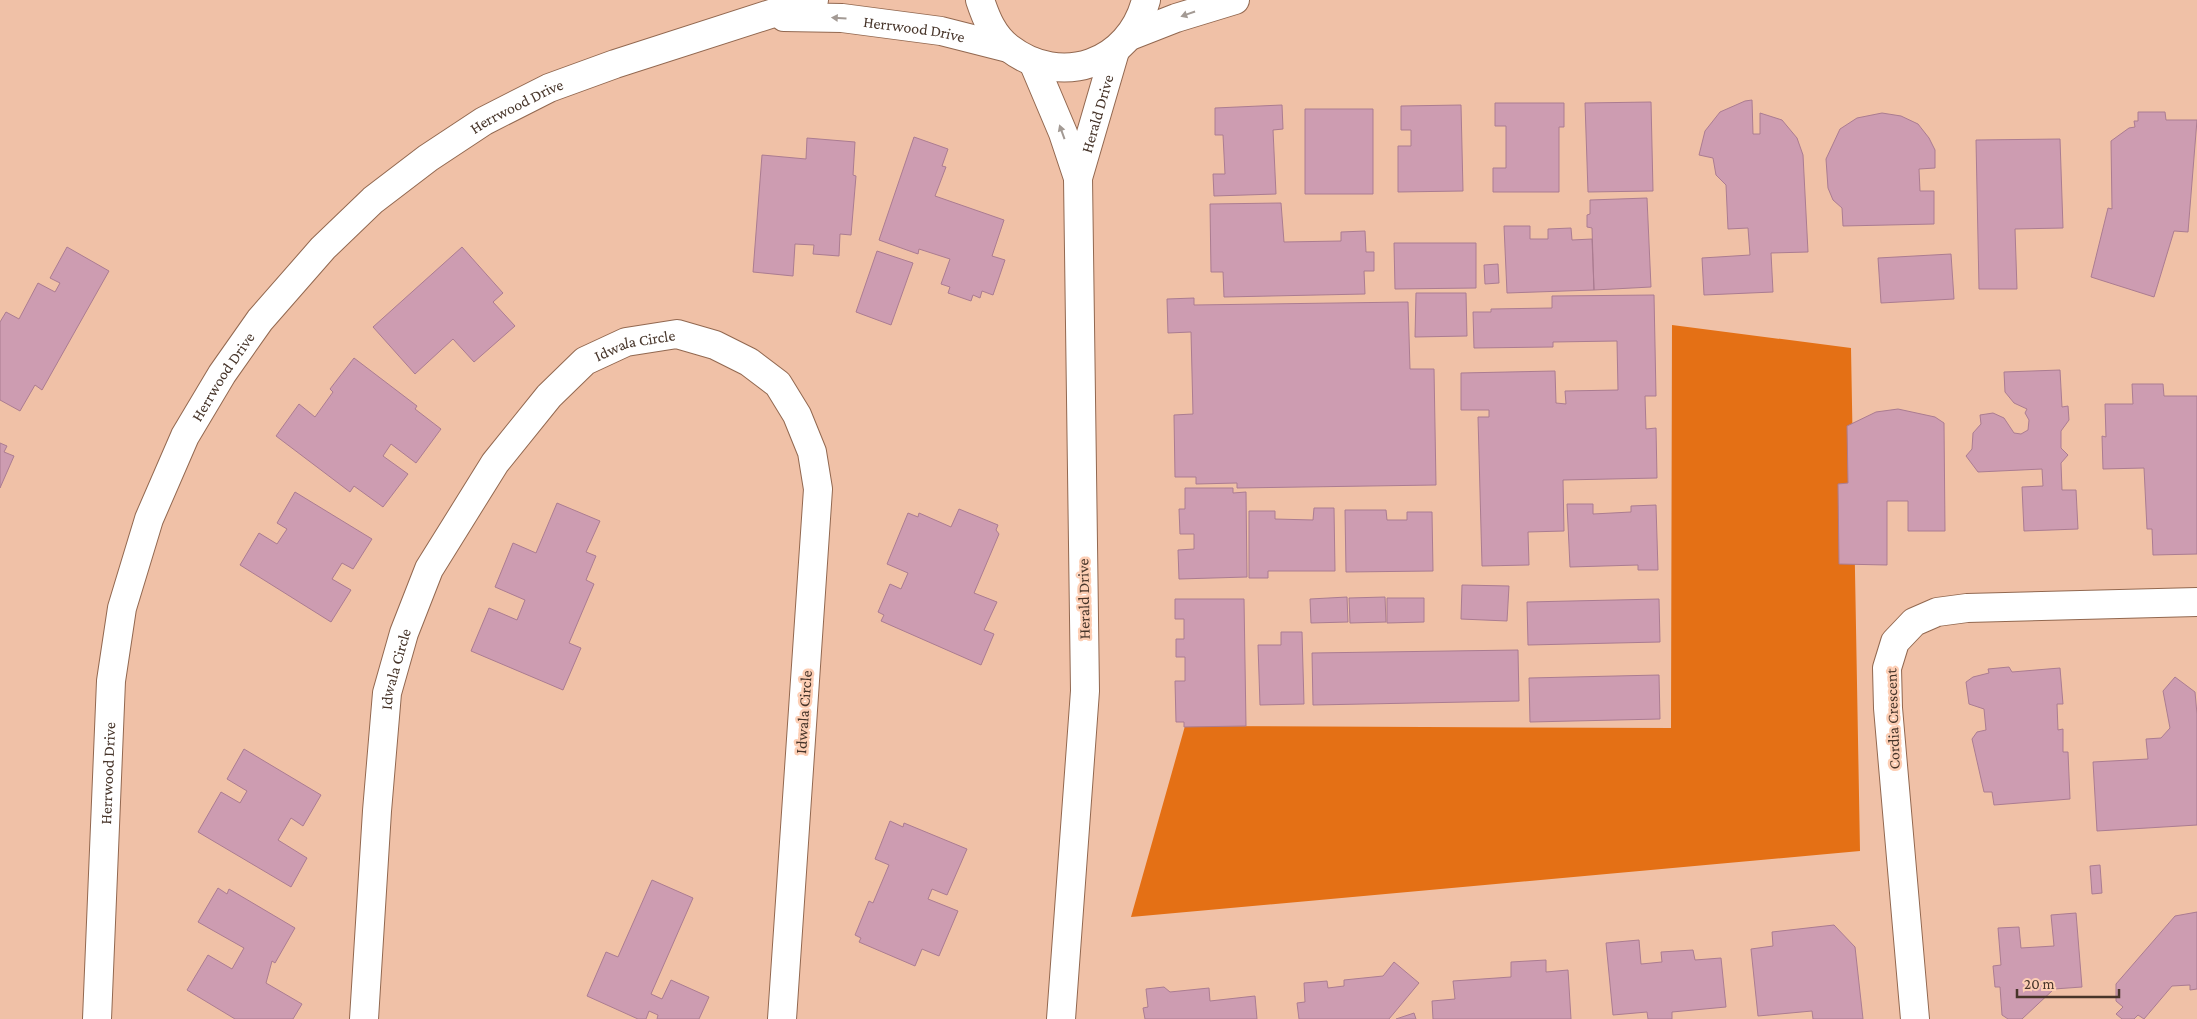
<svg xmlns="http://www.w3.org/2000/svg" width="2197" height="1019" font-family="'Crimson Pro',serif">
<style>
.forest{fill:#e47015}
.building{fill:#cd9cb1;stroke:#ab7c91}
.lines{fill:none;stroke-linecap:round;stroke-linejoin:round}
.street-casing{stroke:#926850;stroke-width:30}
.street{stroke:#fff;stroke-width:28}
.oneway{fill:#a39a94}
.labels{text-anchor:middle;stroke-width:5;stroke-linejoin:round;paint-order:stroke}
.street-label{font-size:16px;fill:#47352a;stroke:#fdceb4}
</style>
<rect width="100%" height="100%" fill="#f0c1a7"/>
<path class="forest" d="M 1672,325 L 1851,348 L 1860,851 L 1131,917 L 1185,726 L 1671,728 Z"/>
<path class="building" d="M 1752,100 L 1753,134 L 1760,134 L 1760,113 L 1782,120 L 1797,138 L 1803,155 L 1808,252 L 1771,253 L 1773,292 L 1704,295 L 1702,258 L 1750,255 L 1748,228 L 1728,229 L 1726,185 L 1716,175 L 1713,158 L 1699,155 L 1705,131 L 1720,112 L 1745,101 Z
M 1651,102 L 1653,191 L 1588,192 L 1585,103 Z
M 1495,103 L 1564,103 L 1564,127 L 1559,127 L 1559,192 L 1493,192 L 1493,168 L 1506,168 L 1506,126 L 1495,126 Z
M 1282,105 L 1283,129 L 1273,130 L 1276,194 L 1214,196 L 1213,174 L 1225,174 L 1223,135 L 1215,135 L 1215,108 Z
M 1461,105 L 1463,191 L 1398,192 L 1398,146 L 1411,146 L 1411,130 L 1401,130 L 1401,106 Z
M 1305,109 L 1373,109 L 1373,194 L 1305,194 Z
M 2138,112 L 2165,112 L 2166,120 L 2197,120 L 2188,232 L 2174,231 L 2154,297 L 2091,277 L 2108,208 L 2112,209 L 2111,141 L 2129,128 L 2135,127 L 2134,121 L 2138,121 Z
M 1882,113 L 1901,116 L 1918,124 L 1929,138 L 1935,150 L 1935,168 L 1919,169 L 1920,191 L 1934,191 L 1934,224 L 1843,226 L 1842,208 L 1833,200 L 1828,188 L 1826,159 L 1840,129 L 1857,118 Z
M 914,137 L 948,149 L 942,166 L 946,167 L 935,196 L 1004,220 L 992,256 L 1005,260 L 993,295 L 982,291 L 980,298 L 973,295 L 971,301 L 948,293 L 950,287 L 941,284 L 950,259 L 919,249 L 918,254 L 879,240 Z
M 807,138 L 855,142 L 853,175 L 856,176 L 851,235 L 840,234 L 839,256 L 813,254 L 814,245 L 795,244 L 793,276 L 753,272 L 762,155 L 806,159 Z
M 2060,139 L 2063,228 L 2015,229 L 2017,289 L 1979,289 L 1976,140 Z
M 1647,198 L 1651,287 L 1594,290 L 1592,228 L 1587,227 L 1587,215 L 1590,214 L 1590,200 Z
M 1281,203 L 1284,242 L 1341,241 L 1341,232 L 1365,231 L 1366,252 L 1374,252 L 1374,271 L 1364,271 L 1365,294 L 1224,297 L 1223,272 L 1211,272 L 1210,204 Z
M 1504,226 L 1530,226 L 1530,239 L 1548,239 L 1548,229 L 1571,228 L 1572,240 L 1592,239 L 1594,290 L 1507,293 Z
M 1394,243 L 1476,243 L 1476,288 L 1395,289 Z
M 67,247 L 109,271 L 42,390 L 35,385 L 20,411 L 0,400 L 0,322 L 6,312 L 19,319 L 38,283 L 55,292 L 60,283 L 50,278 Z
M 462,247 L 503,293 L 493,302 L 515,326 L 474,362 L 453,339 L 415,374 L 373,327 Z
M 877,251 L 913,263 L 891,325 L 856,312 Z
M 1951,254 L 1954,299 L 1881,303 L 1878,258 Z
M 1498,264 L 1499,283 L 1485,284 L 1484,265 Z
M 1416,293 L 1466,293 L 1467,336 L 1415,337 Z
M 1654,295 L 1656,396 L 1645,396 L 1646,429 L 1656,428 L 1657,478 L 1563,480 L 1564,531 L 1528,532 L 1529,565 L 1482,566 L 1478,417 L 1489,417 L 1489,410 L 1461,410 L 1461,373 L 1555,371 L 1556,403 L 1566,404 L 1565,391 L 1618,390 L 1617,341 L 1553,342 L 1553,347 L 1474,348 L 1473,312 L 1491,312 L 1491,309 L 1552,308 L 1552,296 Z
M 1194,298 L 1194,305 L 1408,302 L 1410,369 L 1434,369 L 1436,485 L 1237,488 L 1237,483 L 1196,484 L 1196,477 L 1175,477 L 1174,415 L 1193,414 L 1191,332 L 1168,333 L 1167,299 Z
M 354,358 L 417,406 L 415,409 L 441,429 L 416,463 L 391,444 L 383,456 L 408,474 L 383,507 L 354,486 L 350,492 L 276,436 L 299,404 L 315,417 L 333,392 L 330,389 Z
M 2060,370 L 2062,407 L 2068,406 L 2069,420 L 2061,431 L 2061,448 L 2068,455 L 2061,463 L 2062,490 L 2076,490 L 2078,529 L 2024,531 L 2022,487 L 2043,486 L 2042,469 L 1978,472 L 1966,456 L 1972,449 L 1973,433 L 1981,424 L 1980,415 L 1993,413 L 2004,418 L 2014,433 L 2021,434 L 2028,430 L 2029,420 L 2025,413 L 2027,409 L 2014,403 L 2005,392 L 2004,372 Z
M 2132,384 L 2163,384 L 2164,396 L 2197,396 L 2197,554 L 2153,555 L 2152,529 L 2147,529 L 2144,468 L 2103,469 L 2102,436 L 2106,437 L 2105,404 L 2133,404 Z
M 1898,409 L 1935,417 L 1944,423 L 1945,531 L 1908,531 L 1908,501 L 1887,501 L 1887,565 L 1839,564 L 1838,484 L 1848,483 L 1847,426 L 1876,412 Z
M 0,443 L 7,446 L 4,452 L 14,456 L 0,488 Z
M 1185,488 L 1233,488 L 1233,493 L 1246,492 L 1247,577 L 1179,579 L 1178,550 L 1194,549 L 1194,534 L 1180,534 L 1179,509 L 1185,509 Z
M 295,492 L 372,539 L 353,569 L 342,563 L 332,579 L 351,590 L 331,622 L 240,565 L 259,533 L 277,544 L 287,529 L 277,523 Z
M 557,503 L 600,521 L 586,552 L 596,556 L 586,580 L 594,584 L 569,643 L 581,648 L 563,690 L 471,651 L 489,608 L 517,620 L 525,600 L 495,587 L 513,543 L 536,553 Z
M 1567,504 L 1593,504 L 1593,514 L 1631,512 L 1631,506 L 1656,505 L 1658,570 L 1638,570 L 1638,565 L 1570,567 Z
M 1314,508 L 1334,508 L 1335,571 L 1268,571 L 1268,578 L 1249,578 L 1249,511 L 1275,511 L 1275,519 L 1313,520 Z
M 959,509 L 998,525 L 996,530 L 999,534 L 974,593 L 997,602 L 984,630 L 994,634 L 981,665 L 881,621 L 884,615 L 878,612 L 890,584 L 901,589 L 908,573 L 887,564 L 908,513 L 918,517 L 919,513 L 951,527 Z
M 1345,510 L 1386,510 L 1387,520 L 1407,520 L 1407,512 L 1432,512 L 1433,571 L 1346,572 Z
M 1462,585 L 1509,586 L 1507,621 L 1461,619 Z
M 1347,597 L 1348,622 L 1311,623 L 1310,599 Z
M 1385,597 L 1386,622 L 1350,623 L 1349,598 Z
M 1387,598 L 1424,598 L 1424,622 L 1387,623 Z
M 1175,599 L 1244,599 L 1246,726 L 1184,727 L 1184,722 L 1176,722 L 1175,681 L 1185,681 L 1185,657 L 1176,657 L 1176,639 L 1184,639 L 1184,619 L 1175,619 Z
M 1659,599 L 1660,642 L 1528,645 L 1527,602 Z
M 1281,632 L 1302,632 L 1304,704 L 1260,705 L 1258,645 L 1281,645 Z
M 1518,650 L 1519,701 L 1313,705 L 1312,653 Z
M 2009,667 L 2012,672 L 2060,668 L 2063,704 L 2057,704 L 2058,730 L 2063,729 L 2063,752 L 2068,752 L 2070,799 L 1994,805 L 1992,792 L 1984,792 L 1972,739 L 1977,732 L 1986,730 L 1984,709 L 1969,704 L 1966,682 L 1973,677 L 1989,673 L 1988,669 Z
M 1659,675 L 1660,719 L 1530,722 L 1529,678 Z
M 2175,677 L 2195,692 L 2197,714 L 2197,825 L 2097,831 L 2093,762 L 2148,759 L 2146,739 L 2161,738 L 2170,728 L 2163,691 Z
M 244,749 L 321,795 L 303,826 L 291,818 L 278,840 L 307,858 L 291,887 L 198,832 L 221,792 L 240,803 L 247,791 L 227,779 Z
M 890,821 L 903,827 L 904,823 L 967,849 L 947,895 L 932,889 L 928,899 L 958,911 L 939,956 L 922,949 L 915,966 L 859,942 L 861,938 L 855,935 L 869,901 L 873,903 L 889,865 L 875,859 Z
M 2100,865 L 2102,893 L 2092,894 L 2090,866 Z
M 652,880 L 693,898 L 651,994 L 662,999 L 671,980 L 709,997 L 699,1019 L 657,1019 L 658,1015 L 649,1011 L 646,1019 L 638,1019 L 587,996 L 606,952 L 618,957 Z
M 218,888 L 227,894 L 229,889 L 295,928 L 275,963 L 272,961 L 266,983 L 302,1004 L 293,1019 L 235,1019 L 187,990 L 208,955 L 232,969 L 244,948 L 198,922 Z
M 2197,912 L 2197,989 L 2190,990 L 2190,985 L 2172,986 L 2144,1019 L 2138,1015 L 2134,1019 L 2122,1019 L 2116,1014 L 2123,1007 L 2116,1001 L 2116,984 L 2175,916 Z
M 2076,913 L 2082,987 L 2054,989 L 2022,1019 L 2008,1019 L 2002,1015 L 2000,987 L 1995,987 L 1993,966 L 2001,965 L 1998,928 L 2019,927 L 2021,948 L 2054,946 L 2051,915 Z
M 1834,925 L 1855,947 L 1863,1019 L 1813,1019 L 1812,1011 L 1758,1016 L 1751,949 L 1773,946 L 1772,932 Z
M 1639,940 L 1641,964 L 1662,962 L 1661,952 L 1693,950 L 1695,960 L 1721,958 L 1726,1007 L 1672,1012 L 1672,1019 L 1648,1019 L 1647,1012 L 1613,1015 L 1606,943 Z
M 1546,960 L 1546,972 L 1568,970 L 1571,1019 L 1433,1019 L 1432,1001 L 1455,999 L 1453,981 L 1511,977 L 1511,962 Z
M 1394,962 L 1419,983 L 1389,1019 L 1299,1019 L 1297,1003 L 1305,1002 L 1304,983 L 1327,981 L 1328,988 L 1344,986 L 1344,980 L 1383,976 Z
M 1164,987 L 1170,992 L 1209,988 L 1210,1001 L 1255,996 L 1257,1019 L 1145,1019 L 1143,1008 L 1148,1007 L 1146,989 Z
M 1414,1013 L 1416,1019 L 1396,1019 Z"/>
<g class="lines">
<defs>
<g id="street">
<path d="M 980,0 C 986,18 993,36 1009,48 C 1061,88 1130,64 1146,0"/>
<path id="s1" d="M 784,17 L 842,18 L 941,31 L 1008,48"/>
<path d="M 1130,36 L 1176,18 L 1235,0"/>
<path d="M 1033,62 L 1063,133 L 1078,178"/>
<path id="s2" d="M 97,1019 L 111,681 L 122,608 L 149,519 L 185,436 L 222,374 L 260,320 L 323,248 L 373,200 L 428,158 L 484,121 L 549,88 L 615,64 L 814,0"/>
<path id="s3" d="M 364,1019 L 377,811 L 387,693 L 404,633 L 429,569 L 495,463 L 549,396 L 585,361 L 626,342 L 677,334 L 715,345 L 749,362 L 778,384 L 797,415 L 812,452 L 818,489 L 782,1019"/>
<path id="s4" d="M 1061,1019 L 1085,691 L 1078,178 L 1115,51"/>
<path d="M 1915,1019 L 1888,708 L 1887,668 L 1895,642 L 1914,622 L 1937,612 L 1967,608 L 2197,602"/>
</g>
</defs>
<use href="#street" class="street-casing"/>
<use href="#street" class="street"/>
</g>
<defs><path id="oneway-solid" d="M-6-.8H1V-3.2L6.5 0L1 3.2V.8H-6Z" transform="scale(1.25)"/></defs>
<g class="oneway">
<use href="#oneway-solid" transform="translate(1188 14) rotate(161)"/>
<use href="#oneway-solid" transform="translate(839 18) rotate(-177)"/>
<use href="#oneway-solid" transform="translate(1062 132) rotate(-110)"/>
</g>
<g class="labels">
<g class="street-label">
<text dy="6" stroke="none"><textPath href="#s1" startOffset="131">Herrwood Drive</textPath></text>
<text dy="6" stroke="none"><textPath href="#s2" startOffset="1071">Herrwood Drive</textPath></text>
<text dy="6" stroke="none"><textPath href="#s4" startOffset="909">Herald Drive</textPath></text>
<text dy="6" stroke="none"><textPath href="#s3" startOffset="772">Idwala Circle</textPath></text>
<text dy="6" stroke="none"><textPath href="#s2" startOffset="666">Herrwood Drive</textPath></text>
<text transform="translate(1083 599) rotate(-91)" y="6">Herald Drive</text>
<text dy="6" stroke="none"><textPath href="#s3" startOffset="352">Idwala Circle</textPath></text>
<text transform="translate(803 712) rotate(-86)" y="6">Idwala Circle</text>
<text transform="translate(1892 719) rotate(-92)" y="6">Cordia Crescent</text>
<text dy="6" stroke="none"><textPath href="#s2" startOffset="246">Herrwood Drive</textPath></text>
</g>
</g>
<path d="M2017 989v8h102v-8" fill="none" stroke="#47352a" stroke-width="2.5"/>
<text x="2024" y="989" font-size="15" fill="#47352a" stroke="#fdceb4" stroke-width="4" paint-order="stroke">20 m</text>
</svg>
